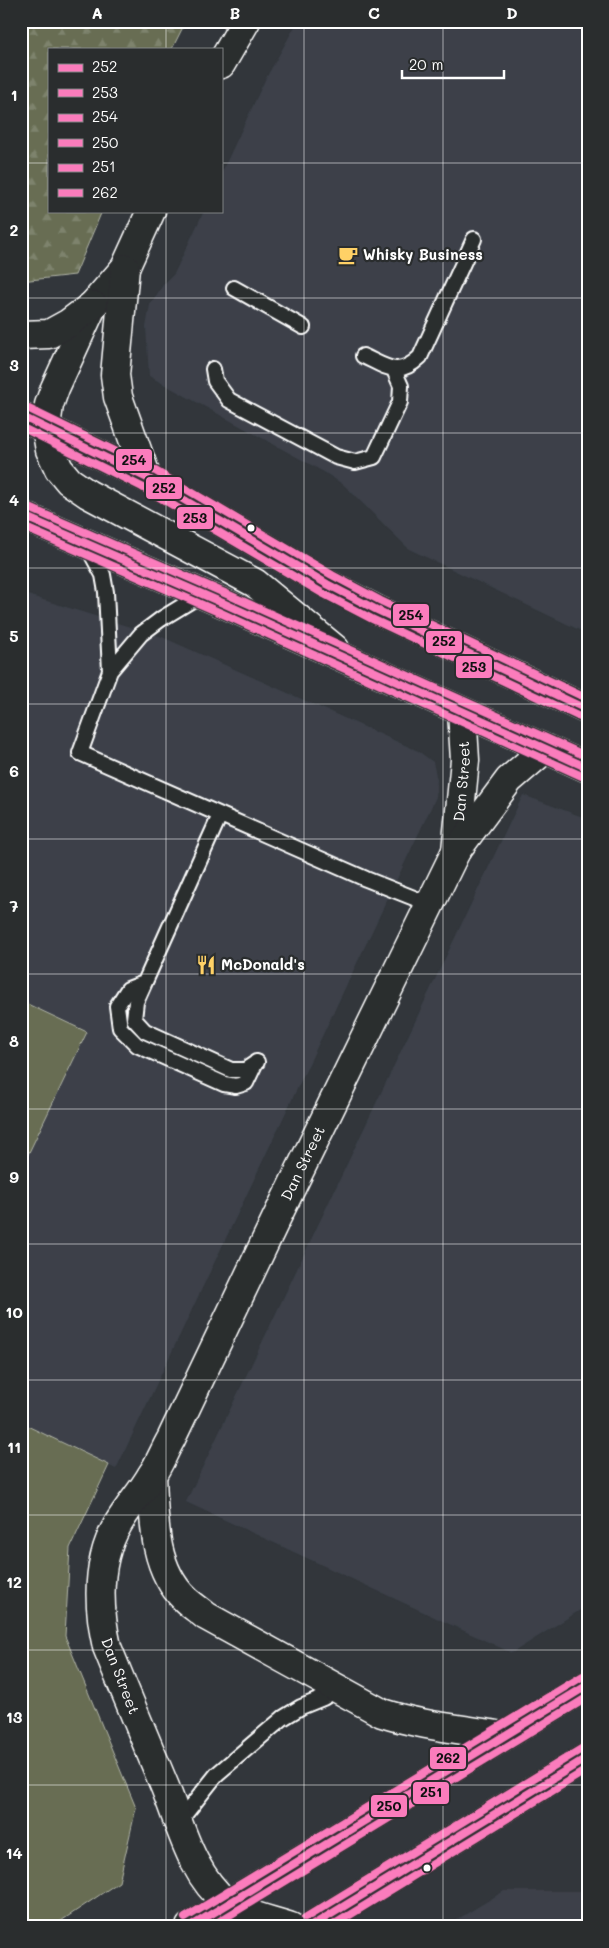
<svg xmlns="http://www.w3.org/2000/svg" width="609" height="1948" font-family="Mali,sans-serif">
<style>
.built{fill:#3c414a}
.green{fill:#676d53;stroke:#b3b6a9}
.forest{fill:url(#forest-firs);stroke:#b3b6a9}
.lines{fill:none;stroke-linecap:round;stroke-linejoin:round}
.lane-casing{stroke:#fff;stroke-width:18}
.street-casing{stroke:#fff;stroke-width:31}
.primary-casing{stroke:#fff;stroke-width:31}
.highway-casing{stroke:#fff;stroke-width:31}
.lane{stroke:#2a2d2e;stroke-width:14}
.street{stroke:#2a2d2e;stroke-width:28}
.primary{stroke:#2a2d2e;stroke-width:28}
.highway{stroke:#2a2d2e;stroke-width:28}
.bus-1-casing{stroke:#2a2d2e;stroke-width:11}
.bus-2-casing{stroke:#2a2d2e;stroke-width:11}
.bus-3-casing{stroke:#2a2d2e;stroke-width:11}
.bus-4-casing{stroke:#2a2d2e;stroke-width:11}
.bus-5-casing{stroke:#2a2d2e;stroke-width:11}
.bus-6-casing{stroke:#2a2d2e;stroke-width:11}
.bus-1{stroke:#fb7cbc;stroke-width:8}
.bus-2{stroke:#fb7cbc;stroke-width:8}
.bus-3{stroke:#fb7cbc;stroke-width:8}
.bus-4{stroke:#fb7cbc;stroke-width:8}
.bus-5{stroke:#fb7cbc;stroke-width:8}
.bus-6{stroke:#fb7cbc;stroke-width:8}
.grid{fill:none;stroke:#fff;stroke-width:1;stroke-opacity:0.55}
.bus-dot{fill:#fff;stroke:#2a2d2e;stroke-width:2}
.labels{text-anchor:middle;stroke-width:4.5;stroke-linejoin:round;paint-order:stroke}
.poi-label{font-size:15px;font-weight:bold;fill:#fff;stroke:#2a2d2e;text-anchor:start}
.street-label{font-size:15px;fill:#fff;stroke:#2a2d2e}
.line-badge{stroke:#2a2d2e;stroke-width:2}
.pale-badge-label{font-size:14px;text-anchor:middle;font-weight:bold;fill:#111}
.neatline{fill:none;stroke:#fff;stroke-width:2}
.grid-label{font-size:16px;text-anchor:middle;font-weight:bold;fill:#fff}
</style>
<defs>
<pattern id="forest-firs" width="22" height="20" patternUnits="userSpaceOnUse" patternTransform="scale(1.25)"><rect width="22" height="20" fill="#676d53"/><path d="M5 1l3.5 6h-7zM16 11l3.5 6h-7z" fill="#7e836d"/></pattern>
</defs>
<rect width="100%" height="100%" fill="#32363b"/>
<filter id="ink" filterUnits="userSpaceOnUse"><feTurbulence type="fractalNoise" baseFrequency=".02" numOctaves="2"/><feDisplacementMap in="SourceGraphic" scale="10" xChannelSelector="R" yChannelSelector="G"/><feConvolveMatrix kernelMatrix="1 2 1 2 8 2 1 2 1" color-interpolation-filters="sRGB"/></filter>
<g filter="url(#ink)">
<path class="built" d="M 298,21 L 588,21 L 588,634 L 409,549 L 344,485 L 324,472 L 149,376 L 146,327 L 150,305 L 163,285 L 174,274 L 204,211 L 221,211 L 221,174 L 265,80 Z
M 21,593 L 162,637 L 418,751 L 433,762 L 437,780 L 436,797 L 116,1469 L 21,1423 L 21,1169 L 87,1032 L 21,1001 Z
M 523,795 L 588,819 L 588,1605 L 512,1653 L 186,1502 Z
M 504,1891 L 588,1891 L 588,1927 L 445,1927 Z"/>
<path class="green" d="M 21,1001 L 87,1032 L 21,1169 Z
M 21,1423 L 109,1465 L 70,1548 L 65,1636 L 136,1808 L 119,1882 L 52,1927 L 21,1927 Z"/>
<path class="forest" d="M 21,21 L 186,21 L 172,49 L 49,49 L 49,211 L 102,211 L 75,275 L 21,281 Z"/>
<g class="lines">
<defs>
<path id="lane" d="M 234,288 L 303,327
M 363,356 C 387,367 398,378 420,357 L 474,239
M 213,369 L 215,381 L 229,400 L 336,457 L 355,462 L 374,457 L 400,402 L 401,386 L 394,370
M 87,546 L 103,575 L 106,592 L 110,671
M 202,594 L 161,619 L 141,634 L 110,671 L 80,753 L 366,879 L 429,904
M 220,815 L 136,1002 L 134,1019 L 145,1031 L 231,1070 L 245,1070 L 257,1062
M 144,983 L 128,989 L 117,1006 L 120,1028 L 137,1045 L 224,1084 L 236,1086 L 246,1083 L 256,1062
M 179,1822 L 217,1774 L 283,1718 L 301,1707 L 323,1698 L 338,1689"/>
<g id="street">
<path d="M 221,64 L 246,21"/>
<path d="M 151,211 L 125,268 L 93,305 L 55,388 L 49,405 L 46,427 L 50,450 L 59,469 L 69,481 L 88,494 L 255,583 L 335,649"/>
<path d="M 125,268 L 115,375 L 118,397 L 147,478"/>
<path id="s1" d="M 456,851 L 465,760 L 462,712"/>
<path d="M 152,1475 C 154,1517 152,1567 185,1599 C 191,1605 199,1610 206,1616 L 382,1713 C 422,1726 463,1729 503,1736"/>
<path id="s2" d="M 291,1927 C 274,1921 240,1914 227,1903 C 192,1875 181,1827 165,1787 C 146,1741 126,1694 107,1647 C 98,1607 96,1561 118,1524 C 128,1507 141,1493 151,1476 C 159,1465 164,1451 171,1439 L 276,1219 L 456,851 L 509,780 L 545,749"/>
</g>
<path id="primary" d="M 21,335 L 49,334 L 69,323 L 93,305
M 21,416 L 147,478 L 327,584 L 377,610 L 588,710
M 21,515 L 225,604 L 588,768"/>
<path id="highway" d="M 190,1927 L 588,1685
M 310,1927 L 588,1757"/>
</defs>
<use href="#lane" class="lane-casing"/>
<use href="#street" class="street-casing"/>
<use href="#primary" class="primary-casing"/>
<use href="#highway" class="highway-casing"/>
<use href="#lane" class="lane"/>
<use href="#street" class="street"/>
<use href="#primary" class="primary"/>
<use href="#highway" class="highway"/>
<defs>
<path id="bus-1" d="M 21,416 L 147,478 L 327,584 L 377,610 L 588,710
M 21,515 L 225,604 L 588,768"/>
<path id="bus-2" d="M 21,427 L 142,487 L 322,593 L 372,619 L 584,719
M 21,526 L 221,613 L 584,777"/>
<path id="bus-3" d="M 25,407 L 152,469 L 332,575 L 381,601 L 588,699
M 25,506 L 229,595 L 588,757"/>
<path id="bus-4" d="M 190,1927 L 588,1685
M 310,1927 L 588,1757"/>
<path id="bus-5" d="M 210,1927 L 588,1697
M 330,1927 L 588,1769"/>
<path id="bus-6" d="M 185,1918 L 583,1676
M 305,1918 L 583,1748"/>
</defs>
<use href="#bus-1" class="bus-1-casing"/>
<use href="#bus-2" class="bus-2-casing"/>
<use href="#bus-3" class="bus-3-casing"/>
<use href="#bus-4" class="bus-4-casing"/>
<use href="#bus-5" class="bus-5-casing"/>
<use href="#bus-6" class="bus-6-casing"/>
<use href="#bus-1" class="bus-1"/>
<use href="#bus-2" class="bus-2"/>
<use href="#bus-3" class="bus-3"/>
<use href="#bus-4" class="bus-4"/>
<use href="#bus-5" class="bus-5"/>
<use href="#bus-6" class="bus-6"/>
</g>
</g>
<path class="grid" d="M 166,21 L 166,49M 304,21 L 304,1927M 443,21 L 443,1927M 21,163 L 49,163M 221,163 L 588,163M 166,211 L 166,1927M 21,298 L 588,298M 21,433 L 588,433M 21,568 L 588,568M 21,704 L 588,704M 21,839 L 588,839M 21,974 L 588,974M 21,1109 L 588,1109M 21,1244 L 588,1244M 21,1380 L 588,1380M 21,1515 L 588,1515M 21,1650 L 588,1650M 21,1785 L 588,1785"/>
<defs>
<symbol id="cafe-bare" viewBox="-9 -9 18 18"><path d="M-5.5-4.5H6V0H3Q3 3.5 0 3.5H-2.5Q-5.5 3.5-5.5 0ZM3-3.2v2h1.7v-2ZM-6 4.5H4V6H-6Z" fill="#ffd166" stroke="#2a2d2e" stroke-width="2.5" paint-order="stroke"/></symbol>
<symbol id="restaurant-bare" viewBox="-9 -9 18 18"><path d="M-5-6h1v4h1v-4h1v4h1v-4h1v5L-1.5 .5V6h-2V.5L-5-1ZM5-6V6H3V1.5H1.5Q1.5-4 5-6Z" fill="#ffd166" stroke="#2a2d2e" stroke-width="2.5" paint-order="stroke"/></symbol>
</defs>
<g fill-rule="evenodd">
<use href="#cafe-bare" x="334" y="241" width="28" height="28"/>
<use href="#restaurant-bare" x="192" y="951" width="28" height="28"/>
</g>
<g class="bus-dot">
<circle cx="251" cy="528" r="4.5"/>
<circle cx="427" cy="1868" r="4.5"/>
</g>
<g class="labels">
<g class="poi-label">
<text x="363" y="260">Whisky Business</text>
<text x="221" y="970">McDonald's</text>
</g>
<g class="street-label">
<text dy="5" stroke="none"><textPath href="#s1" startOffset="70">Dan Street</textPath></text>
<text dy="5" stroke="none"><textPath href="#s2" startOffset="886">Dan Street</textPath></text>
<text transform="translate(120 1676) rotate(69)" y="5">Dan Street</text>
</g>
</g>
<g class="line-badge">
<rect x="115" y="448" width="38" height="24" rx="5" fill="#fb7cbc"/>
<rect x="145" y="476" width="38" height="24" rx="5" fill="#fb7cbc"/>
<rect x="176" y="506" width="38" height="24" rx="5" fill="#fb7cbc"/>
<rect x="392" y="603" width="38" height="24" rx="5" fill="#fb7cbc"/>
<rect x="425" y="630" width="38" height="24" rx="5" fill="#fb7cbc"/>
<rect x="455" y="655" width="38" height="24" rx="5" fill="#fb7cbc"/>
<rect x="429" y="1746" width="38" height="24" rx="5" fill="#fb7cbc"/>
<rect x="412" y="1781" width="38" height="24" rx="5" fill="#fb7cbc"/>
<rect x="370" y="1794" width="38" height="24" rx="5" fill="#fb7cbc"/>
</g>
<g class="pale-badge-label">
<text x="134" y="465">254</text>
<text x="164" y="493">252</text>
<text x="195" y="523">253</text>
<text x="411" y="620">254</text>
<text x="444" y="646">252</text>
<text x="474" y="672">253</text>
<text x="448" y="1763">262</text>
<text x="431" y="1797">251</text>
<text x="389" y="1811">250</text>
</g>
<rect width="609" height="1948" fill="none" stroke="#2a2d2e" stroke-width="55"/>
<rect x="48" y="48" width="175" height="165" fill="#2a2d2e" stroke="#7f8182"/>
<rect x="58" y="64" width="25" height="8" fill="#fb7cbc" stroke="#7f8182"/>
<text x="92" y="72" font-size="15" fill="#ffffff">252</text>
<rect x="58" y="89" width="25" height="8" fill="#fb7cbc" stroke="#7f8182"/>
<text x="92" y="98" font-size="15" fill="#ffffff">253</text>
<rect x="58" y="114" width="25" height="8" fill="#fb7cbc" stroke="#7f8182"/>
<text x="92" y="122" font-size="15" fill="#ffffff">254</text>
<rect x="58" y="139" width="25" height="8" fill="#fb7cbc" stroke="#7f8182"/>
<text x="92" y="148" font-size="15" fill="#ffffff">250</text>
<rect x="58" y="164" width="25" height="8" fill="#fb7cbc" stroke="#7f8182"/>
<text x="92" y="172" font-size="15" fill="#ffffff">251</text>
<rect x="58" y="189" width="25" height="8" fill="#fb7cbc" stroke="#7f8182"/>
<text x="92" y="198" font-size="15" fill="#ffffff">262</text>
<path d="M402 70v8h102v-8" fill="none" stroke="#ffffff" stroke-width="2.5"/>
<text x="409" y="70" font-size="15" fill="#ffffff" stroke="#2a2d2e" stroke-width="4" paint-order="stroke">20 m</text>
<rect x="28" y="28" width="554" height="1892" class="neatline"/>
<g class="grid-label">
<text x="97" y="19">A</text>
<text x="235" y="19">B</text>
<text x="374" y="19">C</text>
<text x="512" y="19">D</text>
<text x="14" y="101">1</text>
<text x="14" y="236">2</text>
<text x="14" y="371">3</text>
<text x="14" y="506">4</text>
<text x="14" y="642">5</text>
<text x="14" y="777">6</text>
<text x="14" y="912">7</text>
<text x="14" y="1047">8</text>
<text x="14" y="1183">9</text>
<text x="14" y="1318">10</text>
<text x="14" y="1453">11</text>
<text x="14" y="1588">12</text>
<text x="14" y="1723">13</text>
<text x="14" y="1859">14</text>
</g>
</svg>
